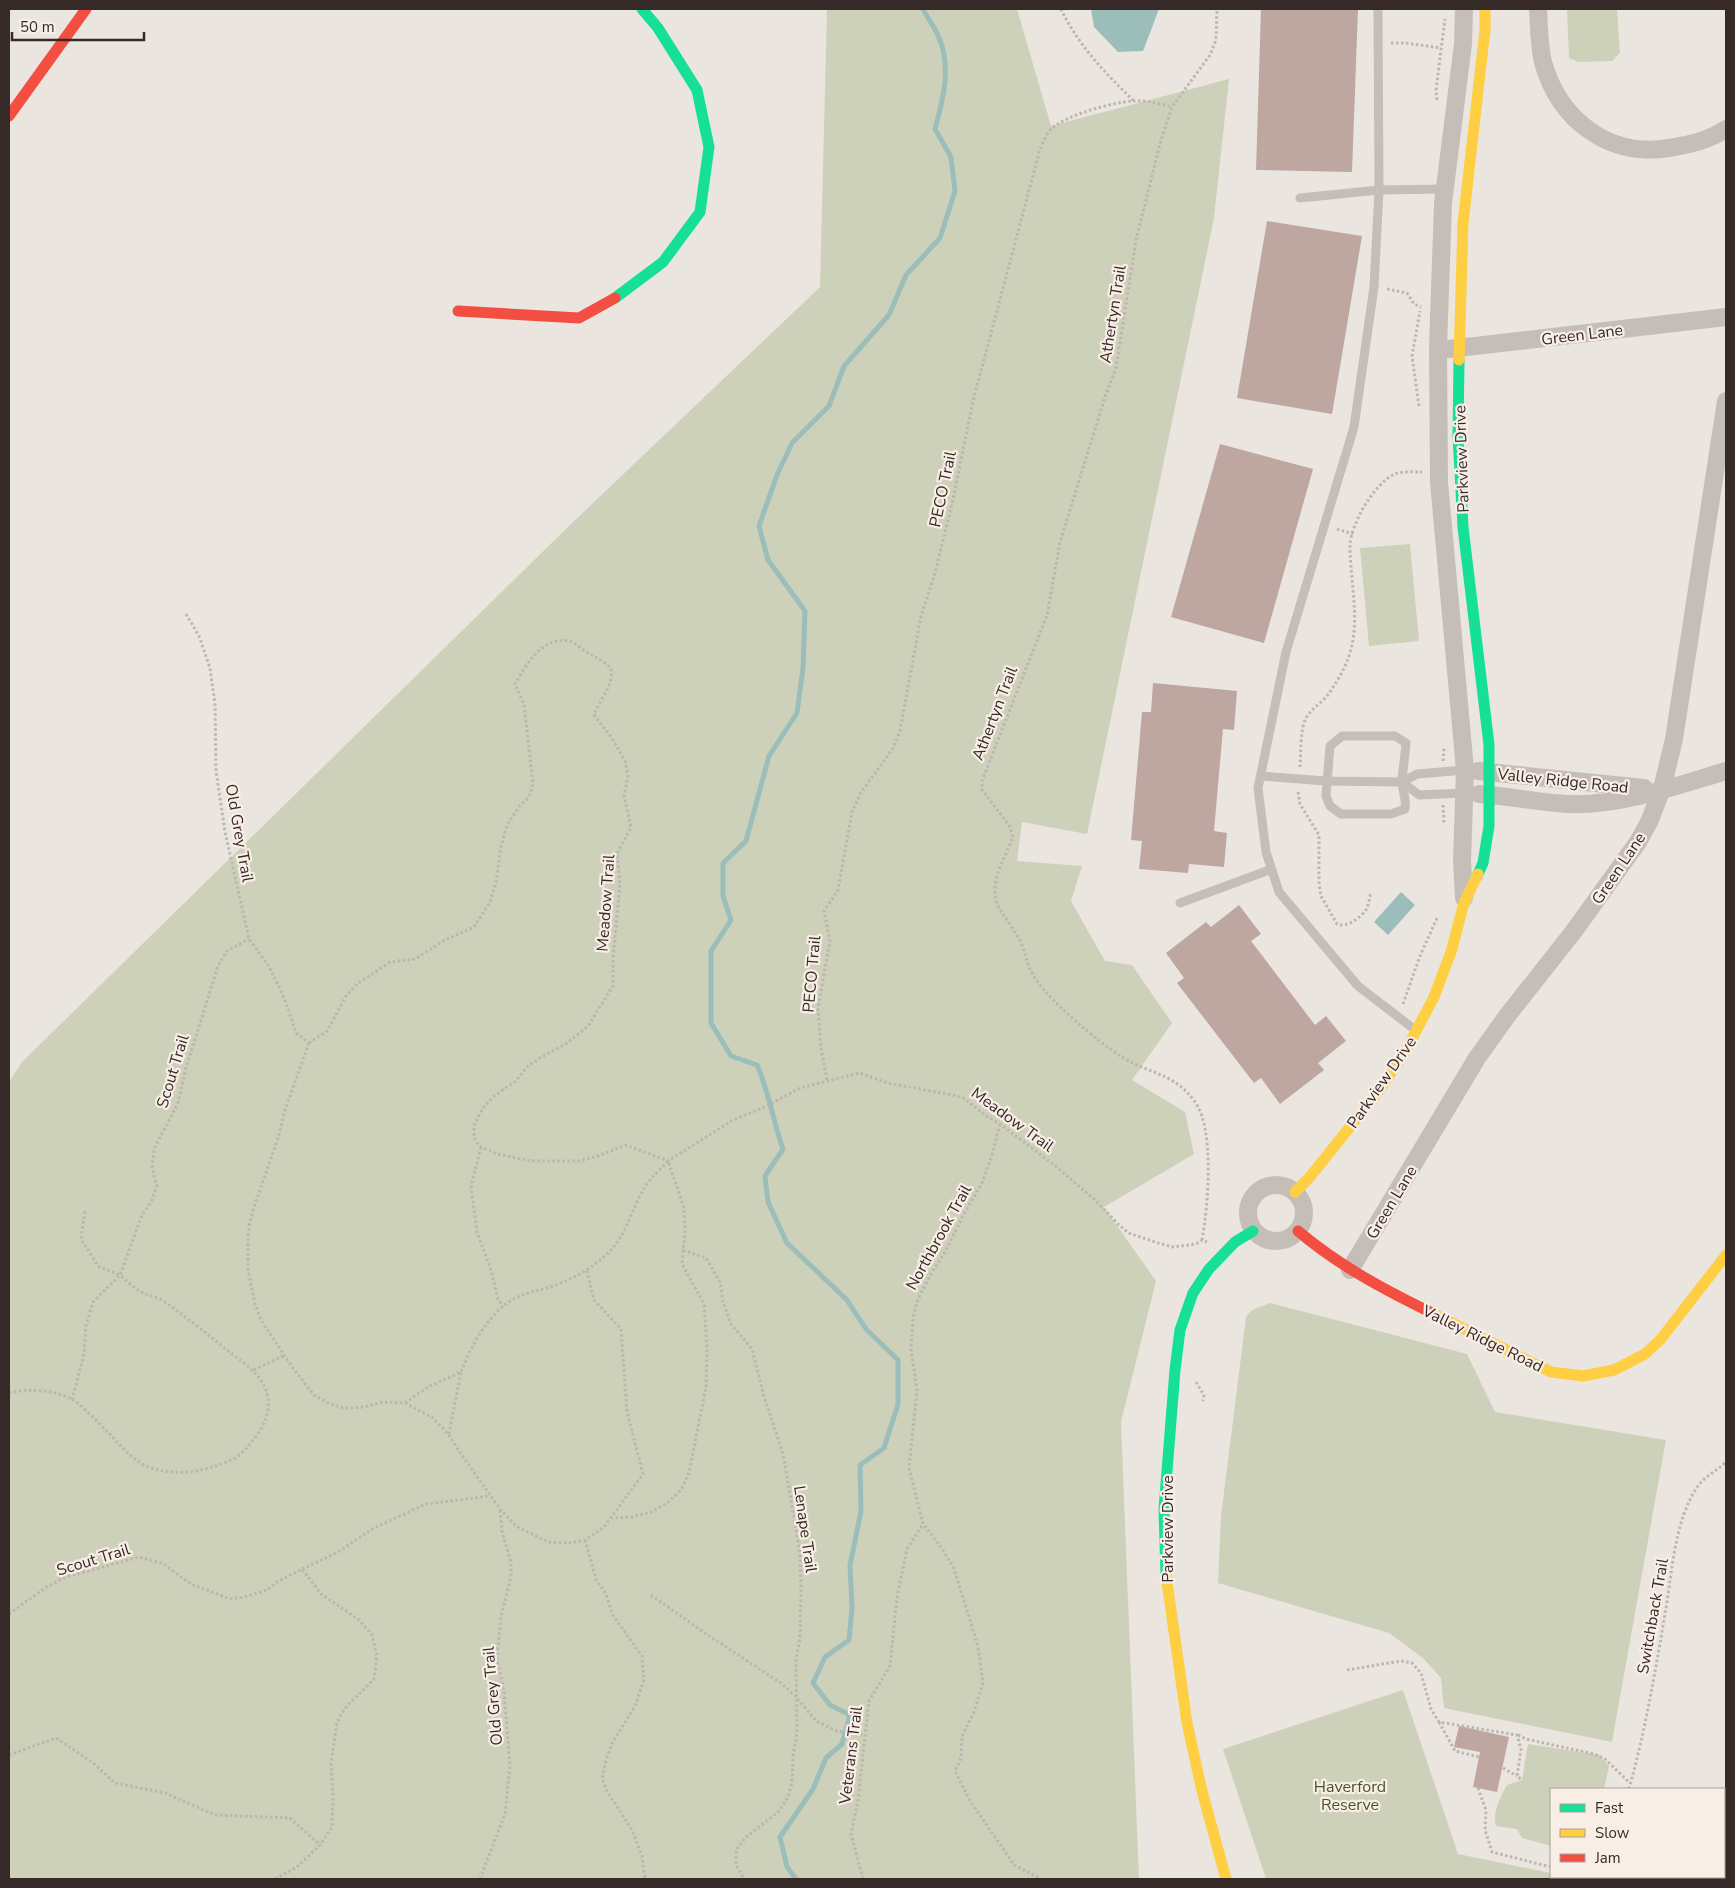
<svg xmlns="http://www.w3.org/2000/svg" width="1735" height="1888" font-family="'Nunito Sans',sans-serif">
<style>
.green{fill:#ced1b9}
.water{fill:#9bbebb}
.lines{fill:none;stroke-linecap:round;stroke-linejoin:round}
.stream{stroke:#9bbebb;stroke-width:5}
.building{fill:#bea7a1}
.path{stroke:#bdb5b1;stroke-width:3;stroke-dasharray:2.5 2.5;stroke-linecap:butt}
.lane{stroke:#c5bdb8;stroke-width:9}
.street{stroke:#c5bdb8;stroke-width:18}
.fast{stroke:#16e098;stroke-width:11}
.slow{stroke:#ffcf43;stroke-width:11}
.jam{stroke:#f24e42;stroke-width:11}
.labels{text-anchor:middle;stroke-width:4.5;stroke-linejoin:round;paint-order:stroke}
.street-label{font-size:16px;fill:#352a27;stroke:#f9eee6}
.park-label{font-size:16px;fill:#47532b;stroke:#f9eee6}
</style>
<rect width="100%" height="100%" fill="#ebe5df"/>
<path class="green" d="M 827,9 L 1017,9 L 1051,126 L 1229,79 L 1214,218 L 1087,834 L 1022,822 L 1017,861 L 1082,866 L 1071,901 L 1105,961 L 1132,965 L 1172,1023 L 1132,1080 L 1185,1112 L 1194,1154 L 1104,1207 L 1156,1281 L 1121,1422 L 1139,1879 L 9,1879 L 9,1082 L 22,1062 L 571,524 L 820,287 Z
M 1567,9 L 1617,9 L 1620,53 L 1612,61 L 1578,62 L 1569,58 Z
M 1410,544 L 1419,641 L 1369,646 L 1360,548 Z
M 1270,1303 L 1467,1354 L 1495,1412 L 1666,1440 L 1612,1742 L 1444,1708 L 1441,1678 L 1423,1658 L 1389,1633 L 1218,1583 L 1221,1516 L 1246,1317 L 1252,1310 Z
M 1403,1690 L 1458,1854 L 1551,1873 L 1551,1877 L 1568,1877 L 1580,1879 L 1266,1879 L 1223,1749 Z
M 1528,1744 L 1599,1755 L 1609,1766 L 1604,1789 L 1551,1789 L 1551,1846 L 1522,1838 L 1517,1829 L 1496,1826 C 1492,1813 1500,1797 1507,1785 L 1522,1780 Z
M 1724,1817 L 1726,1818 L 1726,1879 L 1657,1879 L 1658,1877 L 1724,1877 Z"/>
<path class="water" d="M 1091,9 L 1159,9 L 1143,51 L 1118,52 L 1094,27 Z
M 1401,892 L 1415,905 L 1388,935 L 1374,922 Z"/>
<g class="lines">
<path class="stream" d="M 796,1879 L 787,1867 L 780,1837 L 813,1789 L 826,1758 L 842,1744 L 850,1715 L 830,1705 L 813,1683 L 825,1657 L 849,1640 L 852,1608 L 850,1565 L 861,1511 L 860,1465 L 884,1448 L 898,1404 L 898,1360 L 866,1329 L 847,1300 L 787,1243 L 768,1202 L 765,1176 L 783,1149 C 773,1121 769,1092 757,1065 L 731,1056 L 711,1023 L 711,951 L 731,920 L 723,896 L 723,863 L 746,841 L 769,756 L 797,713 L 803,668 L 805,611 L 768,560 L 759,526 L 777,475 L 792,443 L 829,406 L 844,366 L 889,315 L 906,275 L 940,238 L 955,191 L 951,157 L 935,129 C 943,100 951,69 940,40 C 936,29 928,19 923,9"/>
</g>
<path class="building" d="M 1261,9 L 1358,9 L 1352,172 L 1256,170 Z
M 1267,221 L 1362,236 L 1332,414 L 1237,398 Z
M 1220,444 L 1313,469 L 1264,643 L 1171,617 Z
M 1153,683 L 1237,691 L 1234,730 L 1223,729 L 1214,831 L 1227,833 L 1224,867 L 1189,864 L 1188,873 L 1139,869 L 1142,841 L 1131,840 L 1142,712 L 1151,712 Z
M 1239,905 L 1261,934 L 1251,941 L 1315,1025 L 1326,1016 L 1346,1041 L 1318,1063 L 1324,1070 L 1280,1104 L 1261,1078 L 1254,1083 L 1177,983 L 1184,978 L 1166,953 L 1206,922 L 1211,927 Z
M 1459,1726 L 1509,1737 L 1497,1792 L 1473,1787 L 1480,1752 L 1454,1747 Z"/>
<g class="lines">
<path class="path" d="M 1061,9 C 1078,45 1105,73 1134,101
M 1391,43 L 1405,43 L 1441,48
M 1437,100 L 1436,90 L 1445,19
M 1387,289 L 1407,293 L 1414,304 L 1421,307
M 1419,406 L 1412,356 L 1420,311
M 1337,529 L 1353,534
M 186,614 L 199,636 L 210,668 L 215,704 L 216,771 L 225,832 L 249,939 L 269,966 L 285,1000 L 296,1033 L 309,1043
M 1443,761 L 1444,747
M 1300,767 C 1301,754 1300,729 1306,718 C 1311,709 1320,704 1327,696 C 1336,684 1344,670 1349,656 C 1361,620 1350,583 1350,546 C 1350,525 1375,482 1395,474 C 1403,471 1413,472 1422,472
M 1298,792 L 1300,804 L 1319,835 L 1319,884 L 1321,896 L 1337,924 C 1347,928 1360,918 1366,910 C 1369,905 1369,898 1371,893
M 1443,805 L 1444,823
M 1403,1004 L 1420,956 L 1437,918
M 309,1043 L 327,1031 L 346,996 L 357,984 L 390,962 L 415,959 L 445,940 L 474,927 L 490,902 L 496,882 L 501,847 L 507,825 L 519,807 L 529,797 L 533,784 L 524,704 L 515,684 C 526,665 542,636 569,641 C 575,642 580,648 585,651 C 594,657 604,660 611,669 C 614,686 599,700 594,715 L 612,738 L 625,761 L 628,776 L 624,796 L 631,827 L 617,854 L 620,883 L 613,959 L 613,986 L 588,1026 L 567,1043 L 540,1058 L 527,1067 L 516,1081 L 494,1096 L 483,1108 L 474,1125 L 474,1133 L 475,1141 L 481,1147 L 497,1154 L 531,1161 L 579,1161 L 598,1156 L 626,1145 L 668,1161 L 733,1120 L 765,1107 L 800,1088 L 859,1073 L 888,1083 L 962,1097 L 985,1115 L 1000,1124 L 1058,1168 L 1096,1201 L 1119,1225 L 1129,1233 L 1158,1243 L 1173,1247 L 1196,1244 L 1202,1240 L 1207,1242
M 309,1043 L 285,1110 L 278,1138 L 254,1207 L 249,1226 L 248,1245 L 248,1270 L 255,1304 L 261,1320 L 292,1367 L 314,1395 L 328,1403 L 343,1408 L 364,1407 L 383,1402 L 405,1403 L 433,1418 L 449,1435 L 459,1451 L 500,1509 L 516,1526 L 548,1542 L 569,1543 L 585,1540 L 604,1527 L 643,1474 L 627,1412 L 621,1329 L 594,1300 L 587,1271
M 827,1080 L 821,1048 L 818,1008 L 830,941 L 824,911 L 838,890 L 852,812 L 860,794 L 893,748 L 900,731 L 921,616 L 934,577 L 952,504 L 973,401 L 1040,149 C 1043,143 1046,135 1051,129 C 1066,115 1113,102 1134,101 C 1147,100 1160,104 1172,107
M 1000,1124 L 992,1155 L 982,1183 L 964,1214 L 945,1252 L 932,1272 L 918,1299 L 913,1318 L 911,1349 L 917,1390 L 909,1468 L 923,1524 L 938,1543 L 953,1566 L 978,1646 L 983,1683 L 974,1712 L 962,1736 L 961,1758 L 955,1771 L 969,1799 L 1014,1865 L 1041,1879
M 481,1147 L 471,1186 L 477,1232 L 491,1270 L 498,1299 L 503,1306
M 1202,1240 C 1208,1207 1215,1130 1195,1102 C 1175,1073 1149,1074 1122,1057 C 1098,1042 1041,995 1030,969 C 1027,964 1027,957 1024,951 C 1022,944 1018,937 1014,931 C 1007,918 997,910 995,895 C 993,876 1006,855 1013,837 L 1009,825 L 982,790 L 982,781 L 1047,615 L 1060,542 L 1105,397 L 1116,368 L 1136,240 L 1161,140 L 1172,107 L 1210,55 L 1216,40 L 1217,9
M 683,1250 L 706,1258 L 720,1282 L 723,1302 L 731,1324 L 752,1349 L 763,1393 L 783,1454 L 800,1553 L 801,1589 L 800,1639 L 796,1659 L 797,1732 L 793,1756 L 792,1782 L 788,1797 L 779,1811 L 745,1838 L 736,1850 L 736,1865 L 744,1879
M 254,1370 L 285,1355
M 1196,1382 L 1204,1395 L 1203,1401
M 9,1393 C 28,1388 53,1390 72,1399 C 81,1404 108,1432 116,1441 C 127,1452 136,1463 151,1468 C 178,1476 203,1472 229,1461 C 239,1457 247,1448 254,1439 C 278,1408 271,1382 240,1360 C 215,1341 191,1320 165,1302 C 158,1297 149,1296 141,1292 C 134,1288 127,1281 120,1275 L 142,1215 L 151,1202 L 157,1186 L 152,1168 L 154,1149 L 178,1103 L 186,1068 L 218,966 L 227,951 L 249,939
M 72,1400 L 84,1354 L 86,1325 L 93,1302 L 120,1275 L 98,1266 L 81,1239 L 85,1209
M 405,1403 L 428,1387 L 461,1372 C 470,1348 487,1316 510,1301 C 523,1293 538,1291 553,1286 C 576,1278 600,1264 616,1244 C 626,1231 634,1206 643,1190 C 649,1179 660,1170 668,1161 L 684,1208 L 685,1231 L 682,1264 L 704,1304 L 707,1349 L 706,1387 L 689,1473 L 681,1490 L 667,1503 L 651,1512 L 632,1517 L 612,1518
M 449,1434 L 461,1372
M 585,1540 L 596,1579 L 606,1594 L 612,1614 L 642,1656 L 644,1680 L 635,1706 L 612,1743 L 606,1760 L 602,1779 L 607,1791 L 632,1830 L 642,1856 L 645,1879
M 302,1569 L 338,1552 L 372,1529 L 426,1504 L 490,1496
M 651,1595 L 706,1634 L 781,1683 L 796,1697 L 816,1721 L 837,1731 L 864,1735
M 9,1614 L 45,1588 L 63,1578 L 139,1557 L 162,1563 L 191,1584 L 230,1599 L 244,1597 L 267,1590 L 277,1582 L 302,1569 L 321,1594 L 358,1619 L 372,1635 L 377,1656 L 374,1679 L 346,1707 L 337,1722 L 331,1764 L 333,1797 L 332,1827 L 320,1845 L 297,1867 L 275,1879
M 1347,1670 L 1401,1661 L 1412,1663 L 1421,1673 L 1431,1709 L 1439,1722 L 1517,1735 L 1521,1749 L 1517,1776 L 1522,1780
M 1439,1722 L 1455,1751 L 1479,1757
M 1518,1735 L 1526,1739 L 1594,1754 L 1605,1759 L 1630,1783
M 9,1755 L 56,1738 L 92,1762 L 115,1783 L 165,1793 L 215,1815 L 290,1818 L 320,1845
M 1503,1768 L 1517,1776
M 1478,1788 L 1486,1810 L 1485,1830 L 1492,1852 L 1551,1867
M 1629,1789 C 1645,1732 1655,1673 1665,1614 C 1672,1575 1674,1520 1698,1486 C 1705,1476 1717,1471 1726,1462
M 1591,1877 L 1601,1879
M 480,1879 L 505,1814 L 510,1766 L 504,1692 L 497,1658 L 501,1616 L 511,1577 L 511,1563 L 502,1531 L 500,1509
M 863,1879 L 851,1834 L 858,1800 L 869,1701 L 890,1666 L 897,1597 L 907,1549 L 923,1524
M 1608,1879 L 1608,1877"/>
<path class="lane" d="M 1378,9 L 1379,190 L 1374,287 L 1354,427 L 1286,652 L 1258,788 L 1266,852 L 1279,892 L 1358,986 L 1414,1029
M 1300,198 L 1379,190 L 1445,189
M 1342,736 L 1395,736 L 1406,743 C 1405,756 1403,768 1402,780 C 1402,791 1407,799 1405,809 L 1391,814 L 1341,814 L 1330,806 L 1326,796 L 1330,746 Z
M 1261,776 L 1326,781 L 1402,782 L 1417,774 L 1465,770
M 1402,782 L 1419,795 L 1464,793
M 1180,903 L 1272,869"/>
<path class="street" d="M 1538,9 C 1539,26 1539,45 1543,62 C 1559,120 1609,158 1669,148 C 1692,144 1707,141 1726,129
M 1449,349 L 1726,317
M 1478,771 L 1644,788
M 1479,794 C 1510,796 1540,803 1570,804 C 1620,806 1679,785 1726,771
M 1464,898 L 1462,861 L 1465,770 L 1439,482 L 1438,347 L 1443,203 L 1463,44 L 1464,9
M1248 1213a28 28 0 1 1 56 0a28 28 0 1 1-56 0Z
M 1350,1270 L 1477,1058 L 1507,1016 L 1574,931 L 1638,842 L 1649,822 L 1662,789 L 1674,739 L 1726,401"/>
<path class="fast" d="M 615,298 L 663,262 L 700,212 L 709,147 L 697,90 L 658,28 L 642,9
M 1459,360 L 1458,436 L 1463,527 L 1489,745 L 1489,826 L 1483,863 L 1478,874
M 1166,1575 L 1164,1509 L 1175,1370 L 1180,1330 L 1193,1293 L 1209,1269 L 1235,1242 L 1253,1231"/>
<path class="slow" d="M 1459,360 L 1463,223 L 1485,30 L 1485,9
M 1295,1192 L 1309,1178 L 1378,1092 L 1405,1052 L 1434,997 L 1451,952 L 1464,903 L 1478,874
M 1430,1312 L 1551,1372 L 1583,1376 L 1614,1370 L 1645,1354 L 1661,1339 L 1726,1255
M 1166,1575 L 1187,1723 L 1202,1791 L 1226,1879"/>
<path class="jam" d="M 9,116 L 86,9
M 458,311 L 579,318 L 615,298
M 1298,1231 C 1338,1265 1383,1289 1430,1312"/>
</g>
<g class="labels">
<g class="street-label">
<text transform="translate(1112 314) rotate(-81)" y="6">Athertyn Trail</text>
<text transform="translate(1582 334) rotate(-7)" y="6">Green Lane</text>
<text transform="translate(1461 459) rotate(-92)" y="6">Parkview Drive</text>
<text transform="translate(942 489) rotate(-78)" y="6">PECO Trail</text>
<text transform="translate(994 713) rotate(-69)" y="6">Athertyn Trail</text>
<text transform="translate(1563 780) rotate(6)" y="6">Valley Ridge Road</text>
<text transform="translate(240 833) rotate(80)" y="6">Old Grey Trail</text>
<text transform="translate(1618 868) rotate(-56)" y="6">Green Lane</text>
<text transform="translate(605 903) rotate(-86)" y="6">Meadow Trail</text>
<text transform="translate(811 974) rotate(-85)" y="6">PECO Trail</text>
<text transform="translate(172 1071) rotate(-73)" y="6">Scout Trail</text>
<text transform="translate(1381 1082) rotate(-55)" y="6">Parkview Drive</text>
<text transform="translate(1013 1119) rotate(36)" y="6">Meadow Trail</text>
<text transform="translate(1391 1202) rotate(-59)" y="6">Green Lane</text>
<text transform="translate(938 1237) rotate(-61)" y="6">Northbrook Trail</text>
<text transform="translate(1483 1338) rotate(26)" y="6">Valley Ridge Road</text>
<text transform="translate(806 1529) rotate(82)" y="6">Lenape Trail</text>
<text transform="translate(1167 1529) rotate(-90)" y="6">Parkview Drive</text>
<text transform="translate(93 1559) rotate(-17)" y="6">Scout Trail</text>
<text transform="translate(1652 1616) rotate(-80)" y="6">Switchback Trail</text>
<text transform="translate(492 1696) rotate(-95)" y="6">Old Grey Trail</text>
<text transform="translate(850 1755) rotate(-83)" y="6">Veterans Trail</text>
</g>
<g class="park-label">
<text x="1350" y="1792">Haverford<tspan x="1350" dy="18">Reserve</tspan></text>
</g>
</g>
<rect width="1735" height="1888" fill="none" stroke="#352a27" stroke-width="20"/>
<rect x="1550" y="1788" width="175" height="90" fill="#f9eee6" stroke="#aba09a"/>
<rect x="1560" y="1804" width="25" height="8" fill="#16e098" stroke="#aba09a"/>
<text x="1595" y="1813" font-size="15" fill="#352a27">Fast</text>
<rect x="1560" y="1829" width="25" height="8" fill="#ffcf43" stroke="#aba09a"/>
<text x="1595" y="1838" font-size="15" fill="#352a27">Slow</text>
<rect x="1560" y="1854" width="25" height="8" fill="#f24e42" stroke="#aba09a"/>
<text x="1595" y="1863" font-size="15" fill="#352a27">Jam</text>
<path d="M12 32v8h132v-8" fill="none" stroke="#352a27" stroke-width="2.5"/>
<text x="20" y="32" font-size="15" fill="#352a27" stroke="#f9eee6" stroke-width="4" paint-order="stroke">50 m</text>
</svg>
